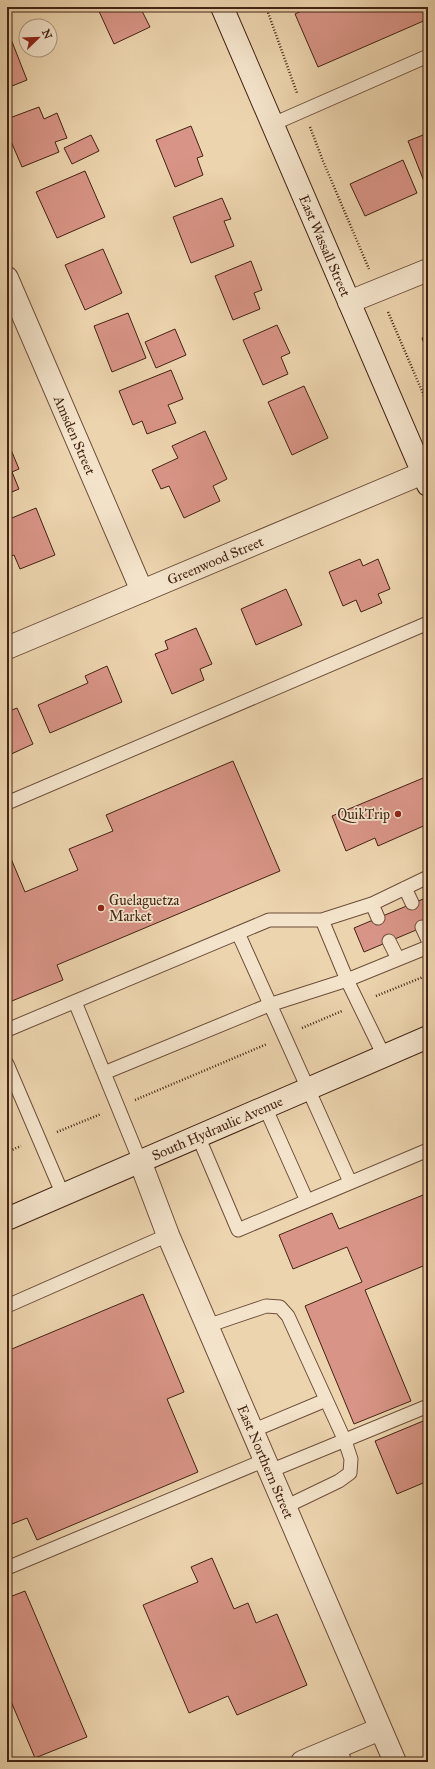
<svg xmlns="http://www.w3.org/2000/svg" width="435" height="1769" font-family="'IM FELL Great Primer',serif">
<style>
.building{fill:#d89486;stroke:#432313}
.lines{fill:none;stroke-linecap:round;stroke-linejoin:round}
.lane-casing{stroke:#6d4f3a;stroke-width:15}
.street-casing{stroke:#6d4f3a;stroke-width:24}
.secondary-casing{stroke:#432313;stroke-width:24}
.path{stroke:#432313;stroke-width:2.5;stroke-dasharray:1 2;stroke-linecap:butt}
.lane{stroke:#f3e3ca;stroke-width:13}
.street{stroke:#f3e3ca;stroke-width:22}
.secondary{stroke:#f3e3ca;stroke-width:22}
.poi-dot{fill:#8f2418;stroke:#f3e3ca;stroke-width:1.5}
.labels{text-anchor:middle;stroke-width:3.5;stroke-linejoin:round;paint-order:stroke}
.street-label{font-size:14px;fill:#432313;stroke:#f3e3ca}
.poi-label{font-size:14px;fill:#432313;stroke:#f3e3ca;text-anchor:end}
</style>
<rect width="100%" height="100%" fill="#ecd4ae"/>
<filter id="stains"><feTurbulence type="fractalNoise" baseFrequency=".005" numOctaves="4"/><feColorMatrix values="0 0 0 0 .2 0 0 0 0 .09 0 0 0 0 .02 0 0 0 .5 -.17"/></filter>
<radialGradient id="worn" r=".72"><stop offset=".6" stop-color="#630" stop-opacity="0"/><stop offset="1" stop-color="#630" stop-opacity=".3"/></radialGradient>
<path class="building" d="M 97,7 L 140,7 L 150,27 L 114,44 Z
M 310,7 L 428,7 L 428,19 L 318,67 L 295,14 Z
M 9,34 L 27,80 L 7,88 L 7,35 Z
M 39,107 L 44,119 L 57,113 L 67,138 L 55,142 L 59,152 L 22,167 L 7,132 L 7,119 Z
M 191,126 L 203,156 L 197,158 L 203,175 L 175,187 L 156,140 Z
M 428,133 L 428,189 L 427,189 L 408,141 Z
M 91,135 L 99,151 L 72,164 L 64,148 Z
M 403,160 L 417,193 L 365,216 L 350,184 Z
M 85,171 L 105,217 L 57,238 L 36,192 Z
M 222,198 L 231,219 L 224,221 L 234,246 L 191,263 L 173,217 Z
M 103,249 L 122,293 L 85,310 L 65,265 Z
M 251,261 L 262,290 L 254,293 L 260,309 L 233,320 L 215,276 Z
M 128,313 L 146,358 L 112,372 L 94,326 Z
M 277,325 L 290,353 L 281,357 L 288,374 L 263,385 L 243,340 Z
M 175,329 L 186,355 L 156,368 L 145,342 Z
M 428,336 L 428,354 L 422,338 Z
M 171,370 L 183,399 L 168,405 L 176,423 L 147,434 L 142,421 L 133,425 L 119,391 Z
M 304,386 L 328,438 L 292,455 L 268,402 Z
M 205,431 L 227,479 L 213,486 L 220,501 L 184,518 L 169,486 L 161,489 L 152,470 L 178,458 L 172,446 Z
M 7,440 L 19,469 L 12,472 L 19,489 L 7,494 Z
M 36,508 L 55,555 L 20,569 L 14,555 L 7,557 L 7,520 Z
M 360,559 L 363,566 L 378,559 L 390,589 L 378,594 L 382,603 L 361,612 L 356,600 L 343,606 L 329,572 Z
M 286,589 L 302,625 L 256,645 L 241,609 Z
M 196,628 L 212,664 L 200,669 L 204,680 L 172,694 L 155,654 L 168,649 L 165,641 Z
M 107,666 L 122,702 L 50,733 L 38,705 L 88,683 L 85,676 Z
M 17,708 L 33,744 L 7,756 L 7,712 Z
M 233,761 L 280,871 L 57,965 L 63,980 L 7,1003 L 7,849 L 25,892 L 78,870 L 69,849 L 113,831 L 106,815 Z
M 428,776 L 428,824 L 378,846 L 375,838 L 346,851 L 332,816 Z
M 428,897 L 428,925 L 364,952 L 354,928 Z
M 428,1193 L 428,1264 L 365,1290 L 411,1401 L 354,1424 L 305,1306 L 362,1282 L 347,1247 L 293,1269 L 279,1235 L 332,1213 L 339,1229 Z
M 143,1294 L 184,1392 L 167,1399 L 198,1472 L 37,1540 L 27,1518 L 7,1526 L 7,1351 Z
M 428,1419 L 428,1481 L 397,1494 L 375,1441 Z
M 212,1558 L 234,1609 L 248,1603 L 256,1623 L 277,1614 L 307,1685 L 237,1715 L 228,1696 L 189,1713 L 143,1605 L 198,1582 L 191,1567 Z
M 25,1591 L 87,1737 L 35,1758 L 7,1692 L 7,1598 Z
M 7,1748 L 13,1762 L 7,1762 Z"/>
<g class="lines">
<defs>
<path id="lane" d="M 273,124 L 428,56
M 7,803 L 428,623
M 405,888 L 412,903
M 372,904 L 378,918
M 322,920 L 347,980 L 384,1056
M 422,927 L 428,940
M 238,933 L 350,1182
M 389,941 L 398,959
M 75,1002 L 140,1161
M 7,1030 L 269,920 L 322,920 L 372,904 L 428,877
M 7,1064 L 63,1195
M 104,1073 L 269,1005 L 347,980 L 428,947
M 265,1107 L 307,1201
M 198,1136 L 238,1230 L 428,1150
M 7,1306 L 168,1235
M 207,1326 L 266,1306 L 280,1307 L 288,1316 L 345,1441 L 351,1459 L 350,1473 L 339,1481 L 285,1507
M 252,1431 L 326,1400
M 270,1471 L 428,1406
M 7,1568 L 265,1460
M 339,1746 L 345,1762"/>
<g id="street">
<path id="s1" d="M 7,278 L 142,591"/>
<path d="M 349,302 L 428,270"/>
<path id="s2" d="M 7,648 L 423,473"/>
<path id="s3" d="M 140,1161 L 168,1235 L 395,1762"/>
<path d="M 302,1762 L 380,1729"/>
</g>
<g id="secondary">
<path id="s4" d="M 222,7 L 428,485"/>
<path id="s5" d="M 7,1219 L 428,1037"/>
</g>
</defs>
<use href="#lane" class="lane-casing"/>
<use href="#street" class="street-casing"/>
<use href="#secondary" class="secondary-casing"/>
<path class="path" d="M 266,7 L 297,93
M 310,127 L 323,161 L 369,269
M 388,312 L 428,405
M 376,996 L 428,975
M 302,1028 L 342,1011
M 135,1100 L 267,1044
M 57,1132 L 101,1114
M 7,1152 L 21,1146"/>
<use href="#lane" class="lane"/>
<use href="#street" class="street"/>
<use href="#secondary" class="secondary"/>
</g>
<g class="poi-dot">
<circle cx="398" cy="814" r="4"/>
<circle cx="101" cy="908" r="4"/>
</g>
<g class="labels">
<g class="street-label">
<text dy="5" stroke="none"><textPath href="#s4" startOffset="260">East Wassall Street</textPath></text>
<text dy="5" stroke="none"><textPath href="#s1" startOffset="171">Amsden Street</textPath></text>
<text dy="5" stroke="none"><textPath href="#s2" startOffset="226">Greenwood Street</textPath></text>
<text dy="5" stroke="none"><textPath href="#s5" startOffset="229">South Hydraulic Avenue</textPath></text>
<text dy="5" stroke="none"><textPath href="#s3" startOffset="326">East Northern Street</textPath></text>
</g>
<g class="poi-label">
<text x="390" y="819">QuikTrip</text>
<text x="109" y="905" text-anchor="start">Guelaguetza<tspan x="109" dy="16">Market</tspan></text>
</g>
</g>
<rect width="435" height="1769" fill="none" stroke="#ecd4ae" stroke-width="24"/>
<rect x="8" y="8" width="419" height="1753" fill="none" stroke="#432313" stroke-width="2"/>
<rect x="12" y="12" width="411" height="1745" fill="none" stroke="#432313"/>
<g transform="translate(38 38) rotate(67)"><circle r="19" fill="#f3e3ca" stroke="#ad9681"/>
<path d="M0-3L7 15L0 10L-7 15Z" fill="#8f2418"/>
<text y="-6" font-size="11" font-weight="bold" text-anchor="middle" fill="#432313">N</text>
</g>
<rect width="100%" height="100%" filter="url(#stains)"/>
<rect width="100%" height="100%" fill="url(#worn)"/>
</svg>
